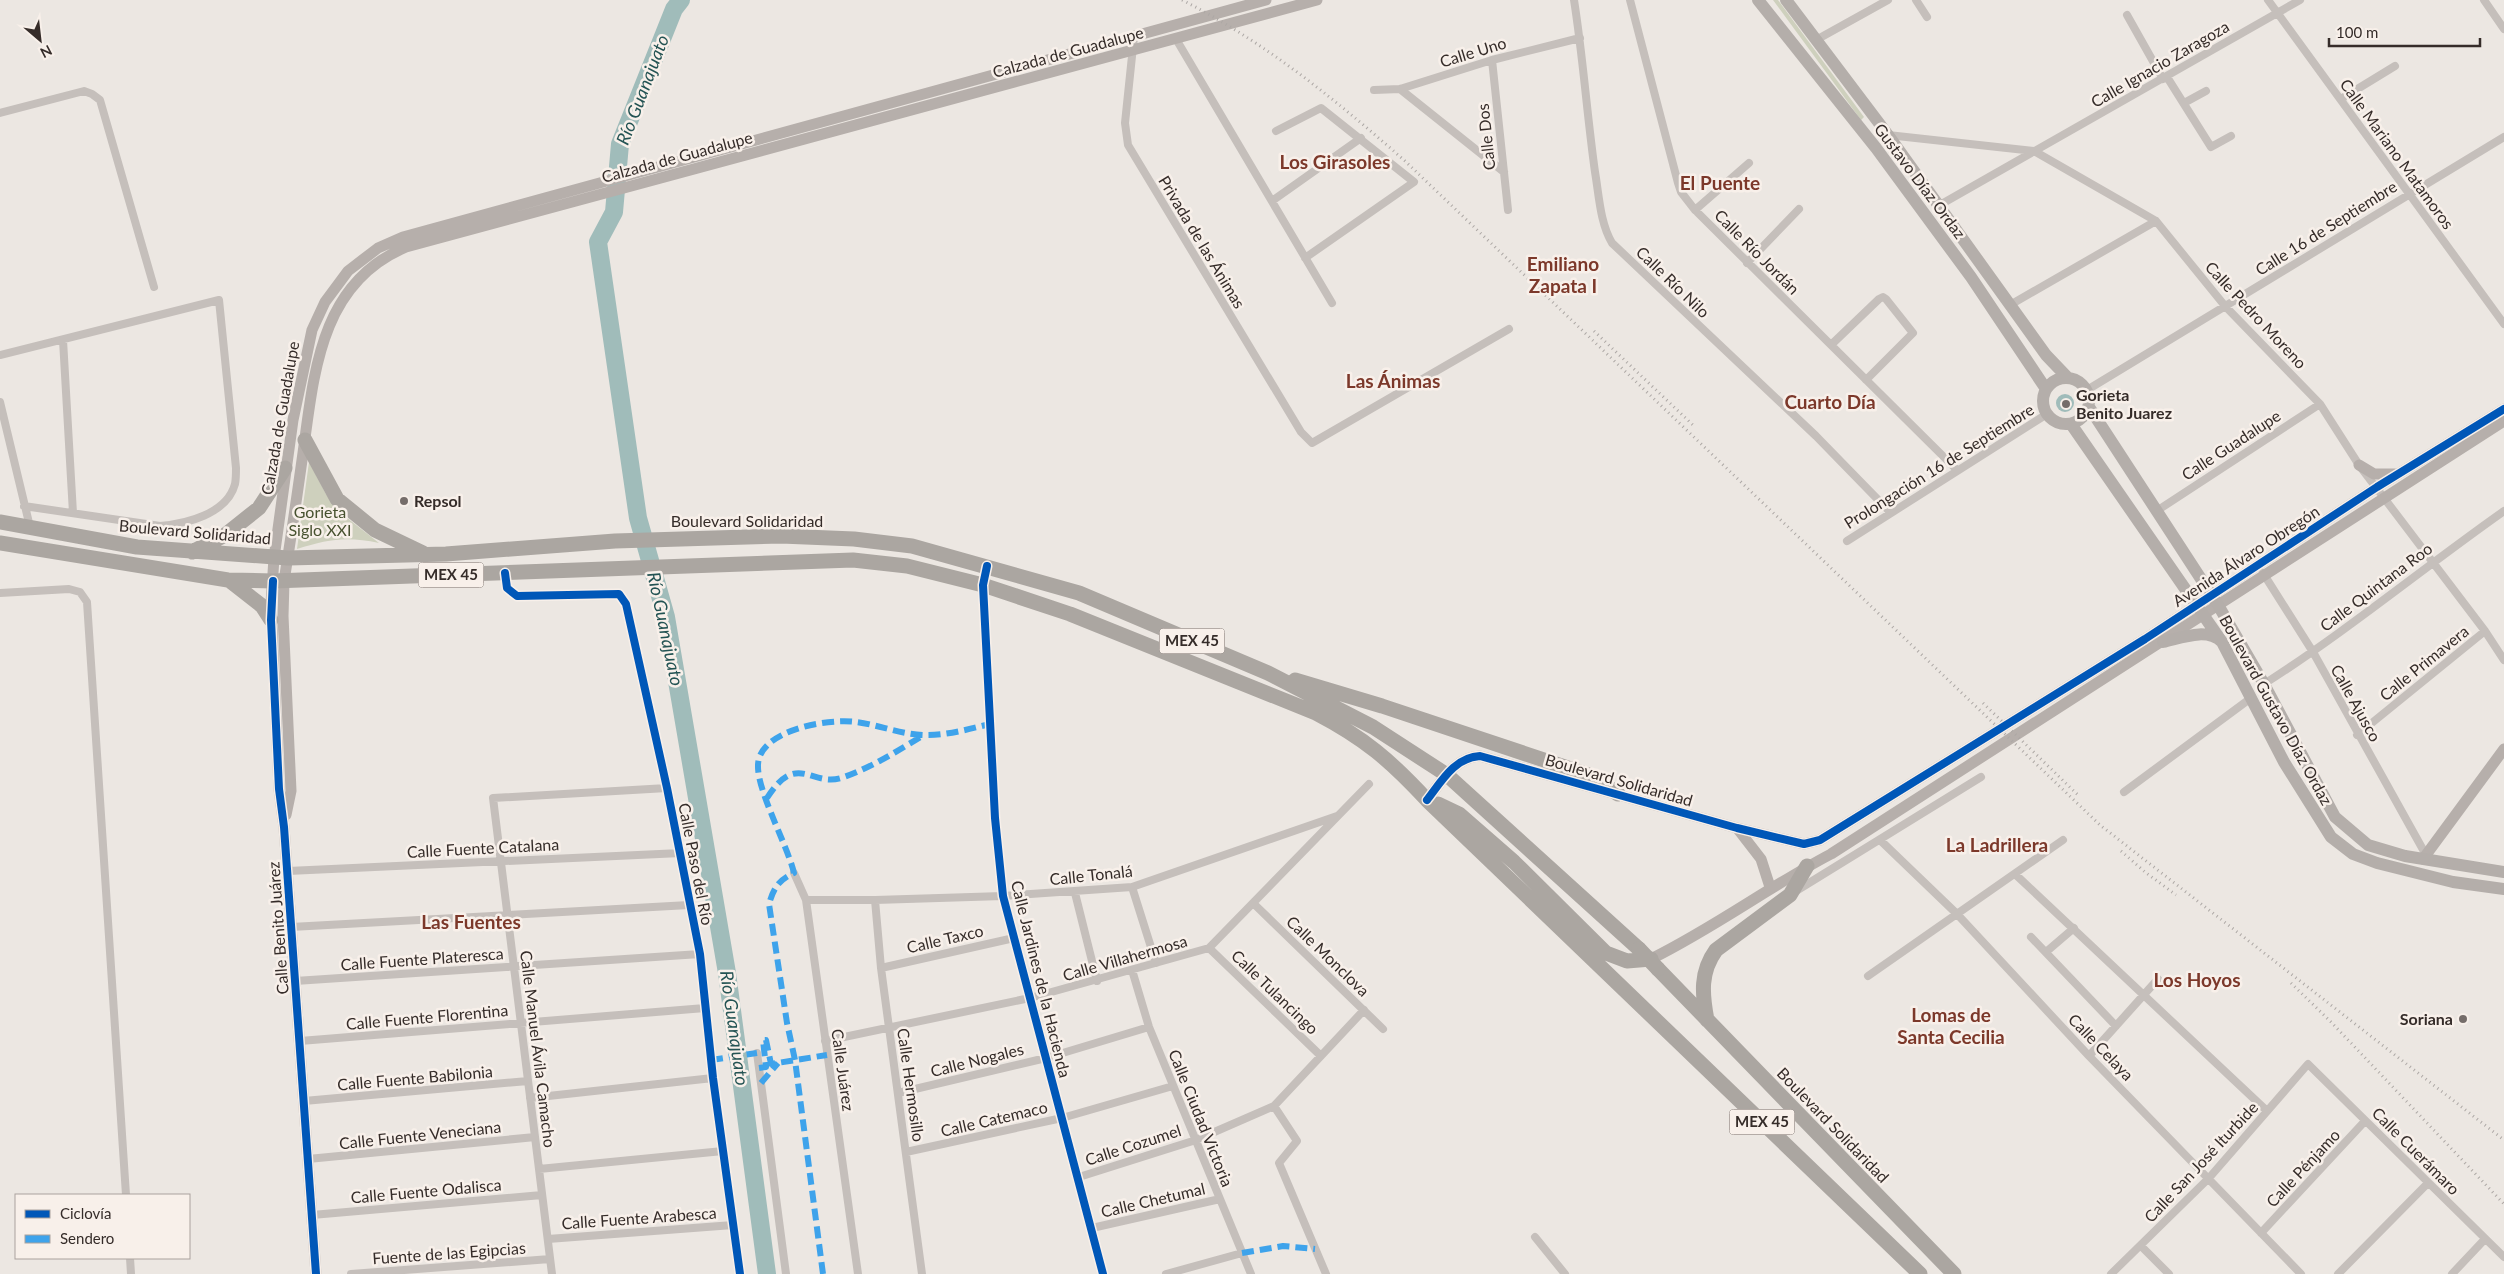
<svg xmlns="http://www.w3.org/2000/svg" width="2504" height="1274" font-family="Lato,sans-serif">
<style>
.green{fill:#ced0bd}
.water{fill:#a0bcba}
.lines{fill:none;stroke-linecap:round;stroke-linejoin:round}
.river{stroke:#a0bcba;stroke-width:18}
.street{stroke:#c5bfbb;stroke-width:8}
.secondary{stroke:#b6afab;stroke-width:11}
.primary{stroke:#b4aeaa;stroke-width:12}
.highway{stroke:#aba6a1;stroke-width:15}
.rail{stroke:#ada8a5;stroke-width:3;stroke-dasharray:1 4;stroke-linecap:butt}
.highway-bridge{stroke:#aba6a1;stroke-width:15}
.quiet{stroke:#3ea3eb;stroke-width:6;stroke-dasharray:12 6;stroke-linecap:butt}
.cycleway-casing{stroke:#f8f0ea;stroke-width:11}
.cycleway{stroke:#0057b8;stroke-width:8}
.poi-dot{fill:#756d6a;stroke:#f8f0ea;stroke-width:2}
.labels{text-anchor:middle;stroke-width:5;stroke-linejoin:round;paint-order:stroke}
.shield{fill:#f8f0ea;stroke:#706763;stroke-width:1}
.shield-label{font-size:15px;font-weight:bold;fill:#352c29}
.street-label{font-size:16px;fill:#352c29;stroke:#f8f0ea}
.poi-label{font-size:16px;font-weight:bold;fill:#352c29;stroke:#f8f0ea;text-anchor:start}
.park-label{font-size:16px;fill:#47512f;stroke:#f8f0ea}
.water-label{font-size:18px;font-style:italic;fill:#235353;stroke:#f8f0ea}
.quarter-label{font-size:19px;font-weight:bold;fill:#7c382a;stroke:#f8f0ea}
</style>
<rect width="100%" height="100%" fill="#ece7e2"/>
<path class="green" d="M 1773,0 L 1778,0 L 1864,117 L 1861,120 Z
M 309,462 L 326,494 L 337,510 L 379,543 C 347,536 328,539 297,549 Z"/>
<path class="water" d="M2056 403a9 9 0 1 1 18 0a9 9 0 1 1-18 0Z"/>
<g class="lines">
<path class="river" d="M 681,0 L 674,9 L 620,144 L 614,212 L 598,242 L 638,518 L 666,617 L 727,973 L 767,1274"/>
<path class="street" d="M 1574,0 C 1583,57 1587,115 1595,172 C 1599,195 1600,223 1612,243 L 1816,436 L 1891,513
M 1630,0 L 1678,183 L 1681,192 L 1695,210 L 1957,470
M 1916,0 L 1927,17
M 2268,0 L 2504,324
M 2484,0 L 2504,29
M 2127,15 L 2163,79
M 1134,37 L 1125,123 L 1128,145 L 1301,432 L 1312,443 L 1509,329
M 1176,39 L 1332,303
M 1816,40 L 1888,0
M 1492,60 L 1508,210
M 2167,77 L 2211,147 L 2231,136
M 1400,89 L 1504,172
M 1374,90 L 1400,89 L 1492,60 L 1580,38
M 2341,99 L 2395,66
M 2184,103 L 2206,91
M 0,113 L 84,91 L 92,94 L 100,100 L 154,287
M 1276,131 L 1321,108 L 1414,182 L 1305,258
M 1888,135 L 2034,151 L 2156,221 L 2225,306 L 2320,404 L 2359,465 L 2485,631 L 2504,660
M 1272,201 L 1361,138
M 1938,206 L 2300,0
M 1695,210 L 1749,163
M 1747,263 L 1799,209
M 2010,305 L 2156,221
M 63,340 L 73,513
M 1832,344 L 1879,299 L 1883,297 L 1886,299 L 1913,333 L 1866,380
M 0,355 L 219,300 L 236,468 C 236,473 236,479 235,484 C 227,514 186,524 160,526 L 24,506
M 2087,390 L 2504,137
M 0,402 L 30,527
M 2158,510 L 2320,404
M 1847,541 L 2047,414
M 987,566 L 983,585 L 995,818 L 1003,896 L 1103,1274
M 505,573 L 507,588 L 517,596 L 619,594 L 626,604 L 667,788 L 700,954 L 713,1078 L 740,1274
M 2263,573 L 2313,652 L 2426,855
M 0,593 L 69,589 L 80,592 L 87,602 L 126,1195
M 2264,684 C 2347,631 2423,568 2504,511
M 2357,735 L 2485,631
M 2124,792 L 2251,698
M 1880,840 L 1957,914 L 2089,1056 L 2301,1274
M 288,871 L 681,853
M 794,873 L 806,900 L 858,1274
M 2015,874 L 2267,1111
M 1132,887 L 1156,963
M 1796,891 L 1981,777
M 1075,893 L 1097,981
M 806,900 L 875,900 L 1003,896 L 1132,887 L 1337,816
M 875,900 L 881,968 L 922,1274
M 1253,903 L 1383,1029
M 291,927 L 689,905
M 2031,937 L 2116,1026
M 1209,948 L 1321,1056
M 2046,952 L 2074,928
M 881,968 L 1014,938
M 1132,970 L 1149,1027 L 1251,1274
M 1868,976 L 2063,840
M 295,981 L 700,954
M 300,1041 L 705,1008
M 825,1041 L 1030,998 L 1209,948 L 1369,784
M 757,1053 L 786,1274
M 2089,1056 L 2158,979
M 898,1093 L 1046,1058 L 1149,1027
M 530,1098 L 713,1078
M 304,1101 L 528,1081
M 1274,1106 L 1297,1141 L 1279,1163 L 1326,1274
M 906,1152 L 1062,1118 L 1173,1086
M 308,1159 L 535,1137
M 539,1169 L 723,1151
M 1079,1177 L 1196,1140 L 1274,1106 L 1364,1010
M 312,1215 L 542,1195
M 1092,1228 L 1220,1199
M 2261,1233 L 2365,1121
M 1535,1237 L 1565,1274
M 548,1239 L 733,1225
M 2141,1246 L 2169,1274
M 130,1258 L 131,1274
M 351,1274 L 550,1259
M 552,1274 L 493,798 L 667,788
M 1166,1274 L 1242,1253
M 2111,1274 L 2209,1178 L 2308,1064 L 2504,1257
M 2338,1274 L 2428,1183
M 2452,1274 L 2485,1239"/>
<path class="secondary" d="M 2359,465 L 2374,474 L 2395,474
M 1427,800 C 1441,782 1455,757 1480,756 L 1737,828 L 1804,844 L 1820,840 L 2145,639 L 2377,487 L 2504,409
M 286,815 L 291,791 L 283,616 L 284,581 C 291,538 297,496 303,453 C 314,373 320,283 406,247 L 1317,0
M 1737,828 L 1761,859 L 1770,887
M 2423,859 L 2504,749
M 1651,959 C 1714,928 1770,886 1831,854 L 2504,421
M 316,1274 L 284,827 L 279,789 L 271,603 L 274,558 L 293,420 L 312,330 L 325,302 L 348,271 L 378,248 L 403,237 L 1266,0"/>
<path class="primary" d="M 1758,0 L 1876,148 L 1971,277 L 2046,389
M 1786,0 L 1888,135 L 2046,355 L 2068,378
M2043 401a23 23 0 1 1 46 0a23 23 0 1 1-46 0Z
M 2089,407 L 2218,605 L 2264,684 L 2335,817 L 2368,845 L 2405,856 L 2504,872
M 2071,424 L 2222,642 L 2284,762 L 2331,837 L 2353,854 L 2377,863 L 2453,882 L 2504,889
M 2163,642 C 2181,638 2207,627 2222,642"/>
<path class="highway" d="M 305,440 L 337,499 L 375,530 L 423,553
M 0,522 L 137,547 L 288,558 L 446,554 L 615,541 L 781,536 L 854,539 L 912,546 L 1079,593 L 1268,673 L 1373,727 L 1447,775 L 1639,949
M 0,543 L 228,580 L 273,581 L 853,560 L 907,566 L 983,585 L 1070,614 L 1316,713 C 1364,738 1390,760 1427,800 L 1920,1274
M 192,552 L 225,535 L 259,508 L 285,468
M 229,580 L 262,606 L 271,620
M 1295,680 L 1382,706 L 1592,776 L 1618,794
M 1438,804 L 1459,814 L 1514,862 L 1606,953 L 1627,961 L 1651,959
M 1658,969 L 1954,1274
M 1707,1020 C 1702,994 1700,972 1716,950 L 1790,895 L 1807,866"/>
<path class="rail" d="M 1182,0 C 1265,42 1336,100 1405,161 L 2100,825 L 2504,1140
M 1594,331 L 1694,426
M 1983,703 L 2078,795
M 2121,851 L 2145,872 L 2176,895
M 2291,983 L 2331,1022 L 2504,1204"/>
<path class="highway-bridge" d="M 1639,949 L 1658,969"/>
<path class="quiet" d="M 767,798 C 797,751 811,787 841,778 C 871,768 897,751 924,735
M 711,1060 L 757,1053
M 759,1068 L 766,1067 L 763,1040 L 766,1040 L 771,1064 L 827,1055
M 761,1083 L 778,1063
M 1242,1253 L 1283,1246 L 1315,1249
M 823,1274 L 795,1060 L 787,1023 L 769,904 C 774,887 779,880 794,873 C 787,844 757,791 758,765 C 759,730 828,718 856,722 C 879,725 900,734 923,735 C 945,736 969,729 990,724"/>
<defs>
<path id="cycleway" d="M 987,566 L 983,585 L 995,818 L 1003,896 L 1103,1274
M 505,573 L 507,588 L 517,596 L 619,594 L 626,604 L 667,788 L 700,954 L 713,1078 L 740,1274
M 273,581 L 271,620 L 279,789 L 284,827 L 316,1274
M 1427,800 C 1441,782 1455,757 1480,756 L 1737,828 L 1804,844 L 1820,840 L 2145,639 L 2377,487 L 2504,409"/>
</defs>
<use href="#cycleway" class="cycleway-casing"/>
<use href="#cycleway" class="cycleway"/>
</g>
<g class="poi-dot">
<circle cx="2066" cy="404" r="5"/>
<circle cx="404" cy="501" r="5"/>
<circle cx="2463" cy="1019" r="5"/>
</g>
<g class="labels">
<g class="shield">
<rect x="418.5" y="562.5" width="65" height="25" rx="4"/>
<rect x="1159.5" y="628.5" width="65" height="25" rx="4"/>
<rect x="1729.5" y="1109.5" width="65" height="25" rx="4"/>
</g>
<g class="shield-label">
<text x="451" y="580">MEX 45</text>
<text x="1192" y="646">MEX 45</text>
<text x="1762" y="1127">MEX 45</text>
</g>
<g class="street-label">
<text transform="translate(1068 52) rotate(-15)" y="6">Calzada de Guadalupe</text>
<text transform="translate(1473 52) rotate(-17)" y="6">Calle Uno</text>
<text transform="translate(2160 64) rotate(-30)" y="6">Calle Ignacio Zaragoza</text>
<text transform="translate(1486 137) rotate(-96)" y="6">Calle Dos</text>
<text transform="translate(2397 154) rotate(54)" y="6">Calle Mariano Matamoros</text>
<text transform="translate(677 157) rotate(-15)" y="6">Calzada de Guadalupe</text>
<text transform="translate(1920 181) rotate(53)" y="6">Gustavo Díaz Ordaz</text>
<text transform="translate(2326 228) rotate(-32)" y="6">Calle 16 de Septiembre</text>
<text transform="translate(1202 242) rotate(59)" y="6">Privada de las Ánimas</text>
<text transform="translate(1757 252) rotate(45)" y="6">Calle Río Jordán</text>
<text transform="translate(1673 282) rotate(44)" y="6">Calle Río Nilo</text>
<text transform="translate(2256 315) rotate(47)" y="6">Calle Pedro Moreno</text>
<text transform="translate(280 418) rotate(-80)" y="6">Calzada de Guadalupe</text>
<text transform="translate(2231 445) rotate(-33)" y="6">Calle Guadalupe</text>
<text transform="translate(1939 466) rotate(-32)" y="6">Prolongación 16 de Septiembre</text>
<text x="747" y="527">Boulevard Solidaridad</text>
<text transform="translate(195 532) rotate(5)" y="6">Boulevard Solidaridad</text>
<text transform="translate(2246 556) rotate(-33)" y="6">Avenida Álvaro Obregón</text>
<text transform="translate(2376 587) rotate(-37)" y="6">Calle Quintana Roo</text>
<text transform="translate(2424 663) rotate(-39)" y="6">Calle Primavera</text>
<text transform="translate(2356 703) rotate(61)" y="6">Calle Ajusco</text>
<text transform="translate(2276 710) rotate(61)" y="6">Boulevard Gustavo Díaz Ordaz</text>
<text transform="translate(1619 780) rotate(16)" y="6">Boulevard Solidaridad</text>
<text transform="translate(483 848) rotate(-3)" y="6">Calle Fuente Catalana</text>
<text transform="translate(696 864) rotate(79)" y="6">Calle Paso del Río</text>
<text transform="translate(1091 875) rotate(-6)" y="6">Calle Tonalá</text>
<text transform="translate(278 928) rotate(-94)" y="6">Calle Benito Juárez</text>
<text transform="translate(945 939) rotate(-13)" y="6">Calle Taxco</text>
<text transform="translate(1328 956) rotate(44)" y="6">Calle Monclova</text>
<text transform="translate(1125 958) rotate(-16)" y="6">Calle Villahermosa</text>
<text transform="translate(422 959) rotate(-4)" y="6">Calle Fuente Plateresca</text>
<text transform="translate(1041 979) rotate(76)" y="6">Calle Jardines de la Hacienda</text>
<text transform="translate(1275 992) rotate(44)" y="6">Calle Tulancingo</text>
<text transform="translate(427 1017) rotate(-5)" y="6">Calle Fuente Florentina</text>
<text transform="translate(2101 1047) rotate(46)" y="6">Calle Celaya</text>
<text transform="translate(538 1049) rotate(83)" y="6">Calle Manuel Ávila Camacho</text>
<text transform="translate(977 1060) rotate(-14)" y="6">Calle Nogales</text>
<text transform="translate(843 1070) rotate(82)" y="6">Calle Juárez</text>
<text transform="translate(415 1078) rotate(-5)" y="6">Calle Fuente Babilonia</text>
<text transform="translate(911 1085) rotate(82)" y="6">Calle Hermosillo</text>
<text transform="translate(1201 1118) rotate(68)" y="6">Calle Ciudad Victoria</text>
<text transform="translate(994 1119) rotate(-13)" y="6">Calle Catemaco</text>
<text transform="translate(1833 1125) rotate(46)" y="6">Boulevard Solidaridad</text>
<text transform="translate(420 1135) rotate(-6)" y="6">Calle Fuente Veneciana</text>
<text transform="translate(1133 1145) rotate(-18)" y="6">Calle Cozumel</text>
<text transform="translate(2416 1151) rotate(45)" y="6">Calle Cuerámaro</text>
<text transform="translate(2201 1162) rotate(-47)" y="6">Calle San José Iturbide</text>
<text transform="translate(2303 1168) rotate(-47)" y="6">Calle Pénjamo</text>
<text transform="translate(426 1191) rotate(-5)" y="6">Calle Fuente Odalisca</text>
<text transform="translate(1153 1200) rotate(-13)" y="6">Calle Chetumal</text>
<text transform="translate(639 1218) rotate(-4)" y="6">Calle Fuente Arabesca</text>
<text transform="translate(449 1253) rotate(-4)" y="6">Fuente de las Egipcias</text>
</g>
<g class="poi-label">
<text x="2076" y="401">Gorieta<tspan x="2076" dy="18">Benito Juarez</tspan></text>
<text x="414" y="507">Repsol</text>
<text x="2453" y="1025" text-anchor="end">Soriana</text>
</g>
<g class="park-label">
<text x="320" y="518">Gorieta<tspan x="320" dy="18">Siglo XXI</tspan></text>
</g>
<g class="water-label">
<text transform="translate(643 90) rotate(-69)" y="6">Río Guanajuato</text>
<text transform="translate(665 629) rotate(78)" y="6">Río Guanajuato</text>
<text transform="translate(734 1028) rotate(82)" y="6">Río Guanajuato</text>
</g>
<g class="quarter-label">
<text x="1335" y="169">Los Girasoles</text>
<text x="1720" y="190">El Puente</text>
<text x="1563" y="271">Emiliano<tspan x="1563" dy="22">Zapata I</tspan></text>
<text x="1393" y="388">Las Ánimas</text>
<text x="1830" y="409">Cuarto Día</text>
<text x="1997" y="852">La Ladrillera</text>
<text x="471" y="929">Las Fuentes</text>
<text x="2197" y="987">Los Hoyos</text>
<text x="1951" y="1022">Lomas de<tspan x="1951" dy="22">Santa Cecilia</tspan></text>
</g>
</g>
<rect x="15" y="1194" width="175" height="65" fill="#f8f0ea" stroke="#aaa29d"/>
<rect x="25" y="1210" width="25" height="8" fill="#0057b8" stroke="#aaa29d"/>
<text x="60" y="1219" font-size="15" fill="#352c29">Ciclovía</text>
<rect x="25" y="1235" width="25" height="8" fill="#3ea3eb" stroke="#aaa29d"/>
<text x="60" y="1244" font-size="15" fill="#352c29">Sendero</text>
<g transform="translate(40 40) rotate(152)" stroke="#f8f0ea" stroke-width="4" paint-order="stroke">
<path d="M0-4L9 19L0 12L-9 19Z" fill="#352c29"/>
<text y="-8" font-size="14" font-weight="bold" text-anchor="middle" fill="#352c29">N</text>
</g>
<path d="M2329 38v8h151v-8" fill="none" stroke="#352c29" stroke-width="2.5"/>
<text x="2336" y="38" font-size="15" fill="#352c29" stroke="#f8f0ea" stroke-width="4" paint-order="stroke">100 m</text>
</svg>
